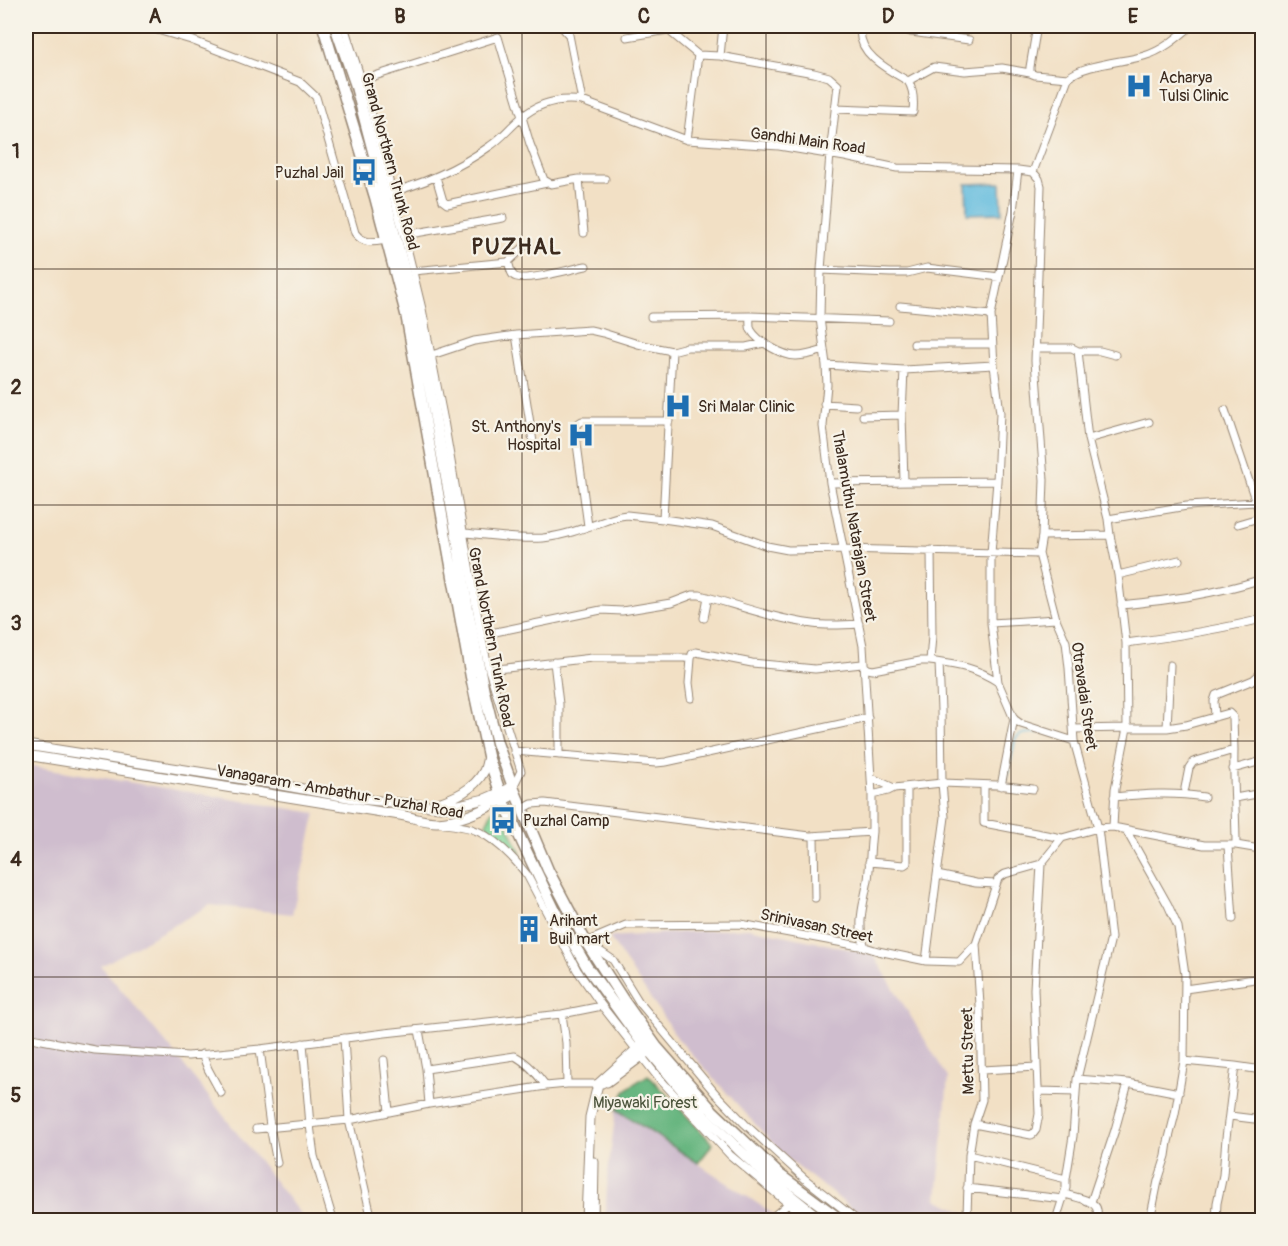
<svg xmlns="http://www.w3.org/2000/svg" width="1288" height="1246" font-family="Pangolin,sans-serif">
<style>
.industrial{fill:#cfbdce}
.green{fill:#7fd497;stroke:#5d7f5a;stroke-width:1.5}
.forest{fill:#67b680;stroke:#51704f;stroke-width:1.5}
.water{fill:#60bbde;stroke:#4e727e;stroke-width:1.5}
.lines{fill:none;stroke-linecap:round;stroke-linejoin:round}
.stream{stroke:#60bbde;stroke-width:2}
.minor-casing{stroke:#968572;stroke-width:9}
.major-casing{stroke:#968572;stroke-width:11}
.highway-casing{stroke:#968572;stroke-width:13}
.minor{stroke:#fff;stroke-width:7}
.major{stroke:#fff;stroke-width:9}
.highway{stroke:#fff;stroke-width:10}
.grid{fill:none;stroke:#3b2a1e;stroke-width:1.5;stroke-opacity:0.55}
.labels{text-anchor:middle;stroke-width:4.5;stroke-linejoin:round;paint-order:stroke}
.poi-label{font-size:16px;fill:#3b2a1e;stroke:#f7f3e8;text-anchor:start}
.street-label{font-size:16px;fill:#3b2a1e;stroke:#f7f3e8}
.park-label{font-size:16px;fill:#4c543c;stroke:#f7f3e8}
.district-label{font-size:22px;font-weight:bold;letter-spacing:1.5px;fill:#3b2a1e;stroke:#f7f3e8}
.neatline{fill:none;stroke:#3b2a1e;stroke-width:2}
.grid-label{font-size:20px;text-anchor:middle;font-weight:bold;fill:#3b2a1e}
</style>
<rect width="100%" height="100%" fill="#f7f3e8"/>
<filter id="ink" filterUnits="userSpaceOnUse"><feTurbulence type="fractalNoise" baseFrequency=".0167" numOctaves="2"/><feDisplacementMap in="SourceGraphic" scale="12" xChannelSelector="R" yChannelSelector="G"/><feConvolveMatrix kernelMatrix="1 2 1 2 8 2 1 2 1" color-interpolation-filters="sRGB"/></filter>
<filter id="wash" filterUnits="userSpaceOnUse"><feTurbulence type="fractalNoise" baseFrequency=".008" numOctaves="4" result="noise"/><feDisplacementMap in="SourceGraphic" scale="24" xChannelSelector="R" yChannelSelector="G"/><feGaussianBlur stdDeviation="1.35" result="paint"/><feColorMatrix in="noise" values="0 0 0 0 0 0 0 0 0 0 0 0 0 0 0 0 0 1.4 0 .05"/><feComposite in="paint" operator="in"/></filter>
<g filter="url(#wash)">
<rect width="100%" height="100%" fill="#f2e0c5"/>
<path class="industrial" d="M 26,765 L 316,813 L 292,914 L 210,905 L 101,966 L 172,1050 L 305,1220 L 53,1220 L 26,1217 Z
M 748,928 L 873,954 L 948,1078 L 937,1199 L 961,1211 L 984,1220 L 867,1220 L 785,1157 L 678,1039 L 609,937 Z
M 616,1109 L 650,1131 L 782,1220 L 605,1220 L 608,1173 Z"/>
<path class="green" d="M 501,810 L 521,854 L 497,836 L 486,824 L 492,811 Z"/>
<path class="forest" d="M 648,1075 L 713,1144 L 698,1163 L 616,1109 L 619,1108 C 624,1086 630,1087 648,1075 Z"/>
<path class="water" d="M 1001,183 L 1002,213 L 967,214 L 966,184 Z"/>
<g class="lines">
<path class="stream" d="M 1006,782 L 1015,740 C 1020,732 1029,733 1038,733"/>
</g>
</g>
<g filter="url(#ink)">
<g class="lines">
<defs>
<path id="minor" d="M 144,26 L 191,40 L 300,82 L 316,97 L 355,233 C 364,245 374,242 387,240
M 344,26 L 370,107 L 383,159 L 404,235 L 422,309 L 444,421 L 481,635 L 489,670 L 521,771 L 513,787
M 561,26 L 569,35 L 582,101
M 665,26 L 668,30 L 698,55 L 687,140
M 895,26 L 911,32 L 969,40
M 1037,26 L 1030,67 L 1030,73 L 1035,75 L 1068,78
M 627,37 L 668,30
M 720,56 L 723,26
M 362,80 L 498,37 L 530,144 L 544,180 L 551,184 L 579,179 L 605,179
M 908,81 L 934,67 L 965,71 L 1002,68 L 1030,73
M 836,109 L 913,112 C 914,102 914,90 908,81 C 888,70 855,53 861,26
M 1018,170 L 1013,211 L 991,315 L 994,365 L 1000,413 L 997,481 L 991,553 L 991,623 L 1056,619
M 1033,172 L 1039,179 L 1041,186 L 1035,361 L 1044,480 L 1042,536 L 1039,554 L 1056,619 L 1066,642 L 1069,668 L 1074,741 L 1098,828 L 1111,938 L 1077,1079 L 1073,1136 L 1066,1179 L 1066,1188 L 1056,1220
M 436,177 L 443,201 L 447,204 L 547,183
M 579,179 L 584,233
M 380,195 C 418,186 458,169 490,146 C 502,138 510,127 521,118 C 538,103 560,98 582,101 L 687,140 L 779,146 L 845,157 L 897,168 L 1018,170 L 1033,172 L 1068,78 C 1083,64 1124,62 1144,56 C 1162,51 1177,38 1191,26
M 404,235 L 503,218
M 508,262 L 525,246
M 821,270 L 890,273 L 907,273 L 927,268 L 999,277
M 413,271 L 508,262 C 510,266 510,272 513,275 C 519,284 575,268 586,266
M 900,306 L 991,315
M 750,316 C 750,320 749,326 751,330 C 758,342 783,356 796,356 C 805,356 815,353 824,350
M 651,317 L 750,316 L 889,321
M 516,335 L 533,442
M 914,344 L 992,344
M 1035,348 L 1072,348 L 1078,351 L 1088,439 L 1108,519 L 1110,535
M 1078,351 L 1100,351 L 1115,355
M 432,355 L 474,341 L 516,335 L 590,330 L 603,333 L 638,344 L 672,351 L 687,347 L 746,347 L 764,343
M 826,365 L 904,370 L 994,365
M 904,370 L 902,415 L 904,481
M 824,404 L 856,406
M 1225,410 L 1262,520
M 863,416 L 902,415
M 1088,439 L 1149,422
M 830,483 L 997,481
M 663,519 L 672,351
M 1108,519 L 1187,506 L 1256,502
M 1238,524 L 1262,517
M 588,526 L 575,429 L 576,425 L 582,421 L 669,421
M 464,533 C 490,535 517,540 543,538 C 569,535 595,524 620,516 L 627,515 L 663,519 L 712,526 L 767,546 L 788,550 L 844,549 L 1039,554
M 1042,536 L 1110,535 L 1118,575 L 1126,643 C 1172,637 1217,630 1262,619
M 931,550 L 932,636 L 930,661 C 957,665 975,667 998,682 L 991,623
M 1118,575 L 1179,560
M 1121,605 C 1169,600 1216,594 1262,579
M 704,618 L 708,597
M 481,635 L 601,610 L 622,611 L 671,603 L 692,595 L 700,595 C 737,605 775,619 813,624 C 828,626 844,625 859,624
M 1126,643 L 1127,728 L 1167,728 L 1186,725 L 1229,713 L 1233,717 L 1234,750
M 691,659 L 692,654 L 696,652 L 752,663 L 815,669 L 862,664 L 868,669 L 873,670 L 920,661 L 930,661
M 554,662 L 559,704 L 559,755
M 939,663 L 941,710 L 942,783 L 945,817 L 937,875 L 976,883 L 996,884
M 489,670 L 592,658 L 685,658 L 691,659 L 689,683 L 691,698
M 998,682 L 1014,719 L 1021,724 L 1074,741
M 1215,717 L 1214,701 L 1216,695 L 1253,680 L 1262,672
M 1167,728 L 1170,665
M 1074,729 L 1127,728 L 1115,789 L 1113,827
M 514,751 L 656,763 L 666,762 L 868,718
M 1233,769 L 1262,761
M 872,778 L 894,788 L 942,783 L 997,785 L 1033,789
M 984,785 L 984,823 L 1062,838
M 1001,786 L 1014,719
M 872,795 L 888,791 L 894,788
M 1114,797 C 1144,794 1174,792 1204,797
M 1235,798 L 1262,793
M 523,809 L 532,804 L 545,803 L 810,836 L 872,832 L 872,795 L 863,646 L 830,483 L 823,426 L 827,385 L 826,365 L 820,318 L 821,270 L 830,154 L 838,85 L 829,77 L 814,73 L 720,56 L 698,55
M 444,824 C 453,825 463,826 472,829 C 493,836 514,858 527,875 L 577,970 L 602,1006 L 657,1076 L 730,1155 L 808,1220
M 1126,830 L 1168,905 L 1178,927 L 1185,975 L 1184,1061
M 814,836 L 815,898
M 1236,845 L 1260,849 L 1262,865
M 1228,846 L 1233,919
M 869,862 L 904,865 L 907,863 L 907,787
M 586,942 L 626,925 L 741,924 L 865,947 L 878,951 L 926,961 L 959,962 L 976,944 L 998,879 L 1005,874 L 1041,864 L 1062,838 L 1098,828 L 1113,827 L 1204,845 L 1236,845 C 1236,814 1233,782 1234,750 L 1193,762 L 1189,768 L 1185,788
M 976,944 L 980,1005 L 982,1100 L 974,1124 L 969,1155 L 967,1215 L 969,1217 L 978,1220
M 591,945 L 613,960 L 639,1002 L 715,1093 L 745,1124 L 805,1179 L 857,1220
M 865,947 C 856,924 864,903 868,880 C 870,864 870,848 872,832
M 926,961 L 937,875
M 1185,989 L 1262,978
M 562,1014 L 566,1043 L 567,1084
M 419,1030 L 426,1069 L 429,1104
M 26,1037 L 95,1050 L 188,1056 L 260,1049 L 385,1033 L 562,1014 L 602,1006
M 344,1038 L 349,1120 L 372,1220
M 303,1043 L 310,1125 L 314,1156 L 333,1220
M 260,1049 L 270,1126 L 277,1163
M 202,1054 L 208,1069 L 221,1093
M 384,1060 L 389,1112
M 1235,1066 L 1262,1070
M 426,1069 L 515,1056 C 528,1063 537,1074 546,1086
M 982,1070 L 1037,1067
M 1077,1079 L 1128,1083 L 1179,1093
M 1039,1091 L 1076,1092
M 1230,1116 L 1262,1120
M 974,1124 L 1031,1135 L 1033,1134 L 1036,1130 L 1039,1114 L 1034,989 L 1041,864
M 256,1129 L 349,1120 L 429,1104 L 546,1086 L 567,1084 L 602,1084
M 969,1155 L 1066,1179
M 967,1188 L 1063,1199
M 1065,1194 C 1073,1197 1096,1200 1097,1210 C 1098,1213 1096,1218 1095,1220
M 1091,1202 L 1115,1130 L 1128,1083
M 769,1220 L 788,1204
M 1150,1220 L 1158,1181 L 1166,1156 L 1168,1142 L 1175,1114 L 1184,1061 L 1235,1066 L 1226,1138 L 1223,1175 L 1217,1203 L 1216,1220"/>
<path id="major" d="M 26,745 L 275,784 L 359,799 L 441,807 L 459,805 L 485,799 L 513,787
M 26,755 L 400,815 C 412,817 425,822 437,822 C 466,821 491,805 516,794
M 435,804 C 454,798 474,790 484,771 C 486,767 487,761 488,756
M 607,1082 L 654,1047
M 586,1220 L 590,1117 L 598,1084 L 648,1039
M 593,1220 L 594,1162"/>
<path id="highway" d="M 323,26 L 375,197 L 406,314 L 471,677 L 488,756 L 500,792 L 522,842 L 558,917 L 587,967 L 640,1040 L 704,1116 L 738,1149 L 776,1184 L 821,1220
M 335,26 L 355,83 L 416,315 L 455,526 L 468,610 L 484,691 L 497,743 L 513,787 L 548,870 L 586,942 L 624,1001 L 656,1046 L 713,1111 L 780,1175 L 841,1220"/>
</defs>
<use href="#minor" class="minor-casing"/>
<use href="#major" class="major-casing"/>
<use href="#highway" class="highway-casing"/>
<use href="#minor" class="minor"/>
<use href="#major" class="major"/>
<use href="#highway" class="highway"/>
</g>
</g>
<path class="grid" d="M 277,26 L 277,1220M 522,26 L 522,1220M 766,26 L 766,1220M 1011,26 L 1011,1220M 26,269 L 1262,269M 26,505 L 1262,505M 26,741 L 1262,741M 26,977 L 1262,977"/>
<defs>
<symbol id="hospital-bare" viewBox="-9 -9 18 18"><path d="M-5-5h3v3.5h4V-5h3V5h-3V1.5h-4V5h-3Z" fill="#1f6fb2" stroke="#f7f3e8" stroke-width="2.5" paint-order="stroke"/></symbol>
<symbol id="bus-bare" viewBox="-9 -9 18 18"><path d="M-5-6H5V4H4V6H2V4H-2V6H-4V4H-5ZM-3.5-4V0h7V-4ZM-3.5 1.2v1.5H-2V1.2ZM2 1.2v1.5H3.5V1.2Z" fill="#1f6fb2" stroke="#f7f3e8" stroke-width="2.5" paint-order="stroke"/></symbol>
<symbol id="building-bare" viewBox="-9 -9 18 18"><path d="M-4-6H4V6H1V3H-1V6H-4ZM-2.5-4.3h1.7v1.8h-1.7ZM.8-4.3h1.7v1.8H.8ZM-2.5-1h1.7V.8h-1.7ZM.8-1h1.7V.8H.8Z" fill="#1f6fb2" stroke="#f7f3e8" stroke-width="2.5" paint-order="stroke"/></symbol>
</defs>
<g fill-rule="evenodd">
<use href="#hospital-bare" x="1120" y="67" width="38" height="38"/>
<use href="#bus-bare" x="345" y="153" width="38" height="38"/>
<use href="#hospital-bare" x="659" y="387" width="38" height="38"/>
<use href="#hospital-bare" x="562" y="416" width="38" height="38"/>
<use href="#bus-bare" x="484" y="801" width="38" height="38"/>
<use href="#building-bare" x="510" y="910" width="38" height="38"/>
</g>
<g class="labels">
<g class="poi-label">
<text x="1159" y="83">Acharya<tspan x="1159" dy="18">Tulsi Clinic</tspan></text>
<text x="344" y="178" text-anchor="end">Puzhal Jail</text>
<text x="698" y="412">Sri Malar Clinic</text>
<text x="561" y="432" text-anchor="end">St. Anthony's<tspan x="561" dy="18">Hospital</tspan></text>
<text x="523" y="826">Puzhal Camp</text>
<text x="549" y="926">Arihant<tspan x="549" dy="18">Buil mart</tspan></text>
</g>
<g class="street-label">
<text transform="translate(808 140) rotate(8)" y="6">Gandhi Main Road</text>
<text transform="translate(391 161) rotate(75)" y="6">Grand Northern Trunk Road</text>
<text transform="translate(855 526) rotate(80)" y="6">Thalamuthu Natarajan Street</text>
<text transform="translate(492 637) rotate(79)" y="6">Grand Northern Trunk Road</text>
<text transform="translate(1085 696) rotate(82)" y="6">Otravadai Street</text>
<text transform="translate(340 791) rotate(10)" y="6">Vanagaram - Ambathur - Puzhal Road</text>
<text transform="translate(817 925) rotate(12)" y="6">Srinivasan Street</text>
<text transform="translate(967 1051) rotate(-91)" y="6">Mettu Street</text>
</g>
<g class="park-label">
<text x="645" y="1108">Miyawaki Forest</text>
</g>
<g class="district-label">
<text x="517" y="254">PUZHAL</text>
</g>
</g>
<rect width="1288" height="1246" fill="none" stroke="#f7f3e8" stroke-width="66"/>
<rect x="33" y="33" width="1222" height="1180" class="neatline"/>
<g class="grid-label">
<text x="155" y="23">A</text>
<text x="400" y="23">B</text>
<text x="644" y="23">C</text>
<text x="888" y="23">D</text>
<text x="1133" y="23">E</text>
<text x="16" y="158">1</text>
<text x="16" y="394">2</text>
<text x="16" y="630">3</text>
<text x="16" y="866">4</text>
<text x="16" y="1102">5</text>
</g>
</svg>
